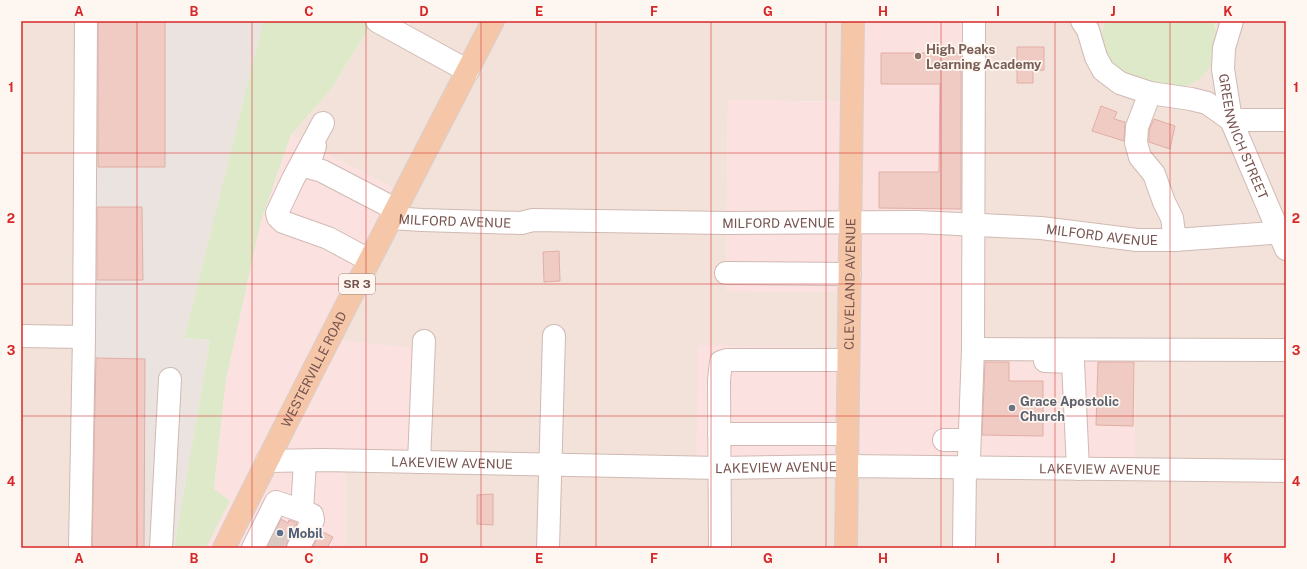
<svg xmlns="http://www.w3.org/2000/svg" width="1307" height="569" font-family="'Public Sans',sans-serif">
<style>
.residential{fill:#f3e2da}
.commercial{fill:#fbe1e0}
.industrial{fill:#ebe3e0}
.green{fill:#dee9c9}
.building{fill:#f0cbc4;stroke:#e1aea5}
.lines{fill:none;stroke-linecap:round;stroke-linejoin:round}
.minor-tunnel{stroke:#dacac4;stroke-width:22;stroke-dasharray:22 11;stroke-linecap:butt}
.minor-casing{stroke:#d0bab3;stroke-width:24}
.major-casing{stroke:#d9cfce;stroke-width:24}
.minor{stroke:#fff;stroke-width:22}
.major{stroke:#f5c7a8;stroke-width:22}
.grid{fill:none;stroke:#d62828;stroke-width:1;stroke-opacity:0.55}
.education-dot{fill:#8d6e63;stroke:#fef6f1;stroke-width:1.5}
.worship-dot{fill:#6b7280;stroke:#fef6f1;stroke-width:1.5}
.service-dot{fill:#5c6f8a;stroke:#fef6f1;stroke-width:1.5}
.labels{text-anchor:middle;stroke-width:3.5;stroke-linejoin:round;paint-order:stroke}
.shield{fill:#fef6f1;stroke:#9f8580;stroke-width:1}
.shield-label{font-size:12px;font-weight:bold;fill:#76544f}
.education-label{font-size:13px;font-weight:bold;fill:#785e54;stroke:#fef6f1;text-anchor:start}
.street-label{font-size:13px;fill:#76544f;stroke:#fef6f1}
.worship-label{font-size:13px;font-weight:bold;fill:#5b616d;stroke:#fef6f1;text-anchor:start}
.service-label{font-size:13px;font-weight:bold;fill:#4e5e75;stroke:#fef6f1;text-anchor:start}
.neatline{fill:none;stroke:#d62828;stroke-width:1.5}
.grid-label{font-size:13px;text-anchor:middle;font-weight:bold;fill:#d62828}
</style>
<rect width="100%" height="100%" fill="#fcf1eb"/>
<path class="residential" d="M 21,21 L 84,21 L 81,548 L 21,548 Z
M 373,21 L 406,33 L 411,21 L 852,21 L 849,102 L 728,100 L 726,291 L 846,292 L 845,348 L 696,468 L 972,345 L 975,21 L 1106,21 L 1103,26 L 1101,41 L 1217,30 L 1213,21 L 1286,21 L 1286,548 L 346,548 L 345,464 L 329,339 L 404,194 L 291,135 L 332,88 Z"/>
<path class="commercial" d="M 852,21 L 975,21 L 972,345 L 1135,349 L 1135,469 L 696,468 L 698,345 L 845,348 L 846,292 L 726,291 L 728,100 L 849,102 Z
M 291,135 L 404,193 L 330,339 L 425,349 L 425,464 L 345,464 L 346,548 L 206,548 L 230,501 L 214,490 L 226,380 L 261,221 Z"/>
<path class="industrial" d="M 84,21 L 263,21 L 184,338 L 210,340 L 174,548 L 81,548 Z"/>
<path class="green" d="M 263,21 L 373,21 L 332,88 L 291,135 L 261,221 L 226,380 L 214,489 L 230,501 L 206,548 L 174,548 L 210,340 L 184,338 Z
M 1106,21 L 1213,21 C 1218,33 1219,44 1215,56 C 1211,70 1200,82 1186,86 C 1178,88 1141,83 1132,80 C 1128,78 1112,68 1109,64 C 1108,62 1107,58 1106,56 C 1102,43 1099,34 1106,21 Z"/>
<path class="building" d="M 98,21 L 165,21 L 165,167 L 98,167 Z
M 1017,47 L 1044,47 L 1044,70 L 1033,71 L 1033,83 L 1017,83 Z
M 881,53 L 961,53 L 961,209 L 879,208 L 879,172 L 939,172 L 940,84 L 881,84 Z
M 1101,106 L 1117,112 L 1114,119 L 1125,122 L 1124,141 L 1092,131 Z
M 1154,119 L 1175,126 L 1170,149 L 1149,142 L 1149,130 Z
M 97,207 L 142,207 L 143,280 L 97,280 Z
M 559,251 L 560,281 L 544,282 L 543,252 Z
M 96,358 L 145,359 L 144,548 L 92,548 Z
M 985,362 L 1009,362 L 1009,381 L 1043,381 L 1043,436 L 982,435 Z
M 1098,362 L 1134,362 L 1133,426 L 1096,425 Z
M 493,494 L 493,525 L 477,524 L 477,495 Z
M 281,519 L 288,523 L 289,520 L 297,523 L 287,542 L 286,548 L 276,543 L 273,548 L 267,548 Z
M 321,531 L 333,537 L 327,548 L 312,548 Z"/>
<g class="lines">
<path class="minor-tunnel" d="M 270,548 L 285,521"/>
<defs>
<g id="minor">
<path d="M 377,21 L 468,71"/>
<path d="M 1082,21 L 1088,30 L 1096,57 L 1103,70 L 1120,83 L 1150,93 L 1191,99 L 1207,103 L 1231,120 L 1286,120"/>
<path id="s1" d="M 1232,21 L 1224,48 L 1223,69 L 1231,120 L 1286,249"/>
<path d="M 1150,93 L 1137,127 L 1136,143 L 1140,157 L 1154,174 L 1164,202 L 1172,218 L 1175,240"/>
<path d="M 323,123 L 293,179 L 277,213 L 278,217 L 283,222 L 328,238 L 369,260"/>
<path d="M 315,146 L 308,167 L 322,171 L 395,209"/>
<path id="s2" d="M 391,218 L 422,220 L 521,223 L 533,220 L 727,223 L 917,222 L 1041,228 L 1137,240 L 1175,240 L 1286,232"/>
<path d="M 726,273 L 850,274"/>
<path d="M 21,336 L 84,337"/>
<path d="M 973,349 L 1286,350"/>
<path d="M 1045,361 L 1073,362 L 1078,469"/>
<path d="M 719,434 L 847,434"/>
<path d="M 944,440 L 969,440"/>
<path id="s3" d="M 267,461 L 323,460 L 720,468 L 847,466 L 1286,471"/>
<path d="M 419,462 L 424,341"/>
<path d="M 80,548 L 84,337 L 86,21"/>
<path d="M 161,548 L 170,379"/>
<path d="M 253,548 L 276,502 L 302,511"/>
<path d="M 298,548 L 313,520 L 312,515 L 302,511 L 305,461"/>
<path d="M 548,548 L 554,336"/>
<path d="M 720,548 L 719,380 L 721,362 L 727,360 L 848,360"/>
<path d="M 964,548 L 965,467 L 969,458 L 973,349 L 974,21"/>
</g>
<g id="major">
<path id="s4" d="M 224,548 C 311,371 403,196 493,21"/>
<path id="s5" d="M 846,548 L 853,21"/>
</g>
</defs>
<use href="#minor" class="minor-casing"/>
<use href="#major" class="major-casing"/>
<use href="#minor" class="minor"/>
<use href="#major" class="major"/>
</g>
<path class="grid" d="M 137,21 L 137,548M 252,21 L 252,548M 366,21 L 366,548M 481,21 L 481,548M 596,21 L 596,548M 711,21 L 711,548M 826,21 L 826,548M 941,21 L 941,548M 1055,21 L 1055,548M 1170,21 L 1170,548M 21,153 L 1286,153M 21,284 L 1286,284M 21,416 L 1286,416"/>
<circle class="education-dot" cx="918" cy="56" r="4"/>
<circle class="worship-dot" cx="1012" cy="408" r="4"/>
<circle class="service-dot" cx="280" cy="533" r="4"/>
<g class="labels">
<rect class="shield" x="339" y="274" width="36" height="20" rx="3"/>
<g class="shield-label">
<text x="357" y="288">SR 3</text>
</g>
<g class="education-label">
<text x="926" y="54">High Peaks<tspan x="926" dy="15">Learning Academy</tspan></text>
</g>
<g class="street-label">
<text dy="5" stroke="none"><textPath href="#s1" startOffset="120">GREENWICH STREET</textPath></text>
<text dy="5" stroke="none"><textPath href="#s2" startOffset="64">MILFORD AVENUE</textPath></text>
<text dy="5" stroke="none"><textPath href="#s2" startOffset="388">MILFORD AVENUE</textPath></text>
<text dy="5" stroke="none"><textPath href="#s2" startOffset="712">MILFORD AVENUE</textPath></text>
<text dy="5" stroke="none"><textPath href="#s5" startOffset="264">CLEVELAND AVENUE</textPath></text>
<text dy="5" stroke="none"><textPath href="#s4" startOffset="200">WESTERVILLE ROAD</textPath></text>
<text dy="5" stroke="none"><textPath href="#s3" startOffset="185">LAKEVIEW AVENUE</textPath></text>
<text dy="5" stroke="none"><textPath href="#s3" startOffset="509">LAKEVIEW AVENUE</textPath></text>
<text dy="5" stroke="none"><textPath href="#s3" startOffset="833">LAKEVIEW AVENUE</textPath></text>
</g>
<g class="worship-label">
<text x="1020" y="406">Grace Apostolic<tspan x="1020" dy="15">Church</tspan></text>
</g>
<g class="service-label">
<text x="288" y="538">Mobil</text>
</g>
</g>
<rect width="1307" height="569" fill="none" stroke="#fef6f1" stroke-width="44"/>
<rect x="22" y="22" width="1263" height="525" class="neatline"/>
<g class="grid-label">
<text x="79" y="16">A</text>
<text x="194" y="16">B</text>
<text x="309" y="16">C</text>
<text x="424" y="16">D</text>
<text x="539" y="16">E</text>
<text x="654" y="16">F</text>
<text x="768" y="16">G</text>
<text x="883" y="16">H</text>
<text x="998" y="16">I</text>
<text x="1113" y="16">J</text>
<text x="1228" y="16">K</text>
<text x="11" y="92">1</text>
<text x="1296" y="92">1</text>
<text x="11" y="223">2</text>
<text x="1296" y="223">2</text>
<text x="11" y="355">3</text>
<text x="1296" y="355">3</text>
<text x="11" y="486">4</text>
<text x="1296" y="486">4</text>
<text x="79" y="563">A</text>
<text x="194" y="563">B</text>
<text x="309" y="563">C</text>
<text x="424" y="563">D</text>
<text x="539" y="563">E</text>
<text x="654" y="563">F</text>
<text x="768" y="563">G</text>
<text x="883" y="563">H</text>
<text x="998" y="563">I</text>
<text x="1113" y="563">J</text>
<text x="1228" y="563">K</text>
</g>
</svg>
